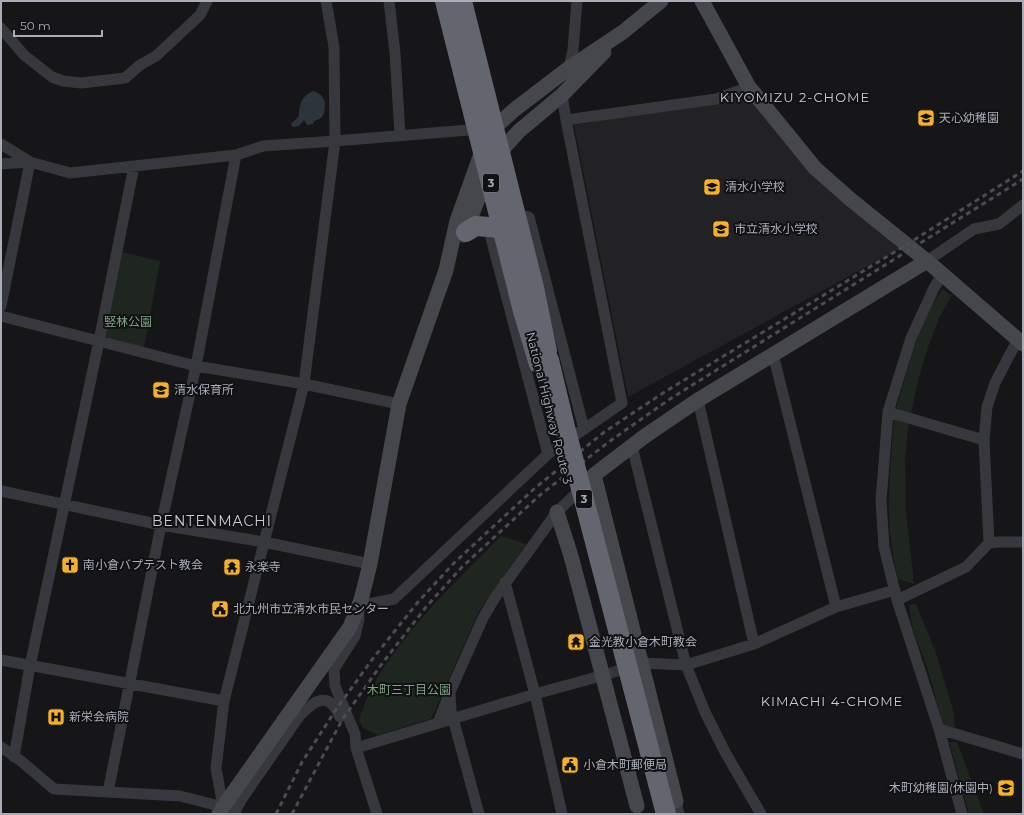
<svg xmlns="http://www.w3.org/2000/svg" width="1024" height="815" font-family="Montserrat,'Noto Sans JP',sans-serif">
<style>
.built{fill:#222225}
.green{fill:#1e261f}
.water{fill:#2c353c}
.lines{fill:none;stroke-linecap:round;stroke-linejoin:round}
.street-tunnel{stroke:#333438;stroke-width:11;stroke-dasharray:11 5.5;stroke-linecap:butt}
.street{stroke:#37383d;stroke-width:11}
.secondary{stroke:#45474d;stroke-width:15}
.highway{stroke:#63666e;stroke-width:20}
.rail{stroke:#4a4c52;stroke-width:3;stroke-dasharray:5 4;stroke-linecap:butt}
.highway-bridge{stroke:#63666e;stroke-width:20}
.labels{text-anchor:middle;stroke-width:4;stroke-linejoin:round;paint-order:stroke}
.shield{fill:#111113;stroke:#7b7e86;stroke-width:1}
.shield-label{font-size:11px;font-weight:bold;fill:#a8adb8}
.poi-label{font-size:12px;fill:#a8adb8;stroke:#111113;text-anchor:start}
.park-label{font-size:12px;fill:#7fa381;stroke:#111113}
.street-label{font-size:12px;fill:#a8adb8;stroke:#111113}
.neighbourhood-label{font-size:13px;letter-spacing:1px;fill:#c9ccd4;stroke:#111113}
.quarter-label{font-size:14px;letter-spacing:1px;fill:#c9ccd4;stroke:#111113}
</style>
<rect width="100%" height="100%" fill="#161618"/>
<path class="built" d="M 747,96 L 899,249 L 628,397 L 574,125 Z"/>
<path class="green" d="M 121,252 L 160,261 L 144,348 L 108,341 L 105,335 Z
M 942,289 L 952,295 L 939,318 L 927,350 L 918,381 L 911,414 L 896,408 L 913,351 L 924,318 Z
M 894,419 L 909,423 L 905,456 L 906,511 L 914,584 L 898,579 C 895,567 893,555 891,542 C 886,502 891,460 894,419 Z
M 501,536 L 526,544 L 479,611 L 434,713 L 430,719 L 378,735 L 363,728 L 359,719 C 363,710 366,700 370,691 C 403,631 453,584 501,536 Z
M 916,604 L 936,653 L 954,713 L 955,729 L 943,725 L 928,670 L 912,627 L 909,605 Z
M 949,742 L 957,742 L 984,814 L 969,814 Z"/>
<path class="water" d="M 314,91 L 321,95 L 325,102 C 324,112 326,118 314,121 L 313,124 L 307,125 L 304,120 L 299,126 L 293,127 L 291,124 L 299,116 C 299,104 302,95 314,91 Z"/>
<g class="lines">
<path class="street-tunnel" d="M 608,674 L 632,666"/>
<path class="street" d="M 389,1 L 395,53 L 400,135
M 1,28 L 24,55 L 52,77 L 63,81 L 81,83 L 125,78 L 140,65 L 156,56 L 200,15 L 207,1
M 569,68 L 573,50 L 577,1
M 562,95 L 566,120 L 716,99 L 749,87
M 1,144 L 30,162 L 70,173 L 236,155 L 263,146 L 335,141 L 334,47 L 326,1
M 1,164 L 30,162
M 516,214 L 529,217 L 584,429
M 502,228 L 491,238 L 548,454
M 927,261 L 974,229 L 999,224 L 1023,205
M 942,275 L 934,288 L 911,338 L 888,412 L 881,501 L 884,547 L 897,600 L 939,729 L 962,814
M 1,306 L 30,162
M 1,316 L 196,366 L 304,384 L 399,404
M 773,354 L 836,607
M 698,400 L 754,644
M 888,412 L 984,440
M 632,446 L 686,665 L 705,712 L 725,752 L 761,814
M 1,491 L 161,525 L 264,542 L 370,564
M 989,543 L 984,440 L 987,407 L 995,383 L 1018,339
M 505,582 L 535,694 L 562,814
M 897,600 L 966,567 L 989,543 L 998,542 L 1023,542
M 1,660 L 224,701
M 635,665 L 642,663 L 686,665 L 754,644 L 836,607 L 895,590
M 450,694 L 451,711 L 479,814
M 438,723 L 450,692 L 483,618 L 494,599 L 557,512 L 584,486
M 939,729 L 1023,754
M 1,747 L 21,761 L 54,789 L 180,796 L 223,807 L 216,768 L 224,701 L 304,384 L 335,141 L 481,129
M 356,748 L 535,694 L 608,674
M 14,757 L 30,666 L 99,341 L 134,166
M 108,792 L 161,525 L 196,366 L 236,155
M 676,801 L 679,814
M 234,814 L 241,800 L 300,715 C 316,699 329,691 340,717
M 377,814 L 356,748 L 355,734 L 335,686 L 334,669 L 355,636 L 359,619 L 358,606 L 394,599 L 548,454 L 622,403 L 566,120"/>
<path class="secondary" d="M 702,1 L 749,87 L 815,168 L 850,199 L 927,261 L 1023,344
M 464,235 L 493,160 L 519,131 L 562,95 L 604,52
M 557,512 L 571,556 L 637,806
M 676,801 L 594,475 L 645,436 L 698,400 L 927,261
M 219,814 L 223,807 L 350,627 L 361,600 L 370,564 L 399,404 L 446,270 L 457,221 L 487,137 L 494,128 L 514,110 L 569,68 L 623,32 L 661,1"/>
<path class="highway" d="M 445,1 L 523,311 L 539,364
M 462,1 L 534,288 L 547,351
M 466,232 L 476,226 L 502,228
M 620,638 L 666,814"/>
<path class="rail" d="M 276,814 L 302,762 L 337,708 L 374,657 L 418,602 L 454,563 L 535,488 L 603,433 L 663,393 L 906,245 L 1023,171
M 292,814 L 342,720 L 381,665 L 426,607 L 462,567 L 540,495 L 610,441 L 670,399 L 1023,179"/>
<path class="highway-bridge" d="M 549,360 L 565,427 L 620,638"/>
</g>
<defs>
<symbol id="school-square" viewBox="-11 -11 22 22"><rect x="-9" y="-9" width="18" height="18" rx="4" fill="#f2b134" stroke="#111113"/><path d="M0-5L7-2L0 1L-7-2ZM-4 1L0 2.5L4 1V4Q0 6-4 4Z" fill="#111"/></symbol>
<symbol id="church-square" viewBox="-11 -11 22 22"><rect x="-9" y="-9" width="18" height="18" rx="4" fill="#f2b134" stroke="#111113"/><path d="M-1.2-6h2.4v3.5h3.3v2.4h-3.3V6h-2.4V-.1h-3.3v-2.4h3.3Z" fill="#111"/></symbol>
<symbol id="temple-square" viewBox="-11 -11 22 22"><rect x="-9" y="-9" width="18" height="18" rx="4" fill="#f2b134" stroke="#111113"/><path d="M0-6L5-2H3V0L6.5 2.5H4V6H1.5V3h-3V6H-4V2.5H-6.5L-3 0V-2H-5Z" fill="#111"/></symbol>
<symbol id="civic-square" viewBox="-11 -11 22 22"><rect x="-9" y="-9" width="18" height="18" rx="4" fill="#f2b134" stroke="#111113"/><path d="M-.6-6.5H3V-4.5H.6V-3L4-1V1h2V6H-6V1h2V-1L-.6-3ZM-1.2 2.5V6h2.4V2.5Z" fill="#111"/></symbol>
<symbol id="hospital-square" viewBox="-11 -11 22 22"><rect x="-9" y="-9" width="18" height="18" rx="4" fill="#f2b134" stroke="#111113"/><path d="M-5-5h3v3.5h4V-5h3V5h-3V1.5h-4V5h-3Z" fill="#111"/></symbol>
</defs>
<g fill-rule="evenodd">
<use href="#school-square" x="916" y="108" width="20" height="20"/>
<use href="#school-square" x="702" y="177" width="20" height="20"/>
<use href="#school-square" x="711" y="219" width="20" height="20"/>
<use href="#school-square" x="151" y="380" width="20" height="20"/>
<use href="#church-square" x="60" y="555" width="20" height="20"/>
<use href="#temple-square" x="222" y="557" width="20" height="20"/>
<use href="#civic-square" x="210" y="599" width="20" height="20"/>
<use href="#temple-square" x="566" y="632" width="20" height="20"/>
<use href="#hospital-square" x="46" y="707" width="20" height="20"/>
<use href="#civic-square" x="560" y="755" width="20" height="20"/>
<use href="#school-square" x="996" y="778" width="20" height="20"/>
</g>
<g class="labels">
<g class="shield">
<rect x="483" y="174" width="16" height="18" rx="3"/>
<rect x="576" y="490" width="16" height="18" rx="3"/>
</g>
<g class="shield-label">
<text x="491" y="187">3</text>
<text x="584" y="503">3</text>
</g>
<g class="poi-label">
<text x="939" y="122">天心幼稚園</text>
<text x="725" y="191">清水小学校</text>
<text x="734" y="233">市立清水小学校</text>
<text x="174" y="394">清水保育所</text>
<text x="83" y="569">南小倉バプテスト教会</text>
<text x="245" y="571">永楽寺</text>
<text x="233" y="613">北九州市立清水市民センター</text>
<text x="589" y="646">金光教小倉木町教会</text>
<text x="69" y="721">新栄会病院</text>
<text x="583" y="769">小倉木町郵便局</text>
<text x="993" y="792" text-anchor="end">木町幼稚園(休園中)</text>
</g>
<g class="park-label">
<text x="128" y="326">竪林公園</text>
<text x="409" y="694">木町三丁目公園</text>
</g>
<g class="street-label">
<text transform="translate(549 408) rotate(76)" y="4">National Highway Route 3</text>
</g>
<g class="neighbourhood-label">
<text x="795" y="102">KIYOMIZU 2-CHOME</text>
<text x="832" y="706">KIMACHI 4-CHOME</text>
</g>
<g class="quarter-label">
<text x="212" y="526">BENTENMACHI</text>
</g>
</g>
<rect width="1024" height="815" fill="none" stroke="#a8adb8" stroke-width="4"/>
<path d="M14 30v6h88v-6" fill="none" stroke="#a8adb8" stroke-width="2"/>
<text x="20" y="30" font-size="12" fill="#a8adb8" stroke="#111113" stroke-width="3" paint-order="stroke">50 m</text>
</svg>
